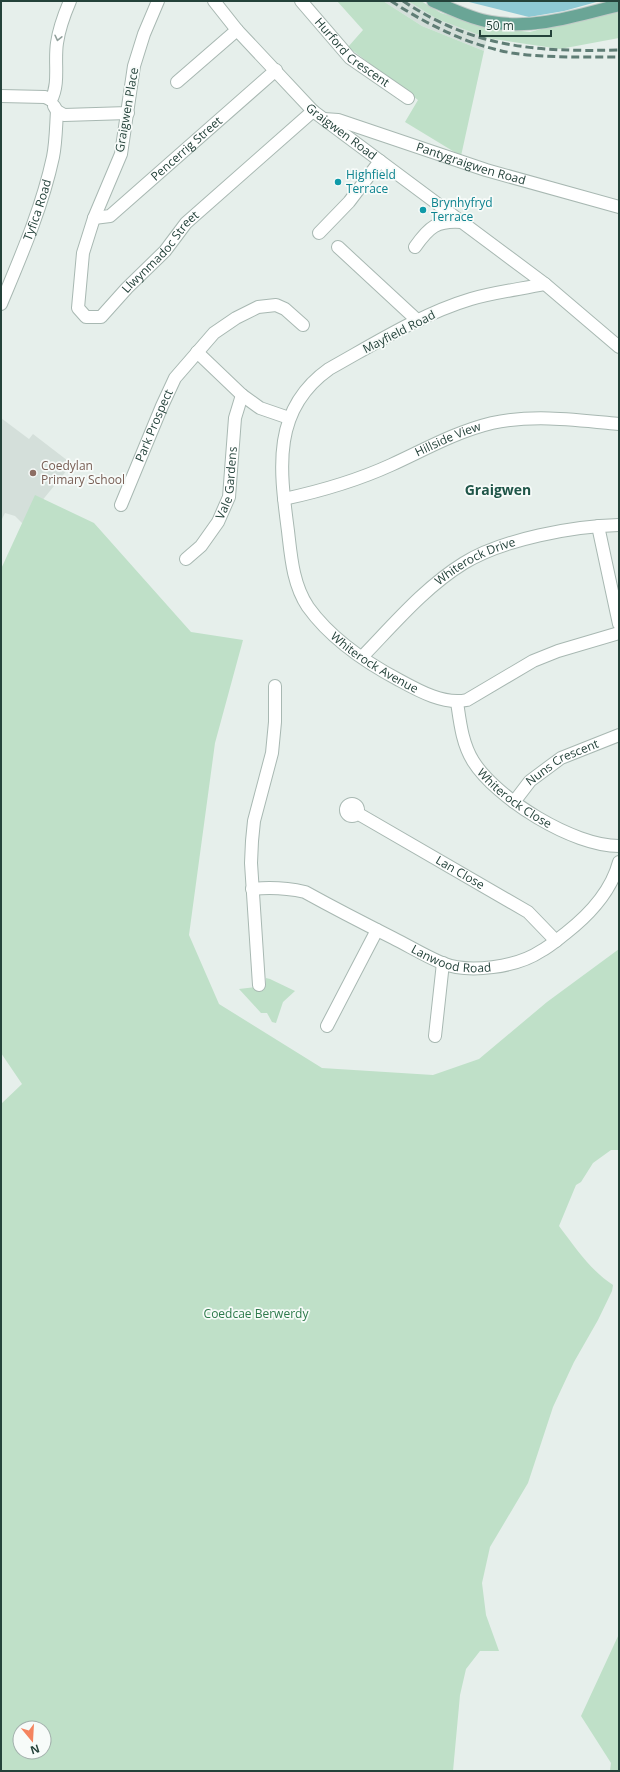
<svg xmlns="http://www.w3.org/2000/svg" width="620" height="1772" font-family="'Open Sans',sans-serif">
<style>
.built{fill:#d4dfda}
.green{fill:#bfe0c8;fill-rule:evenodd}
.water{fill:#8ec9d4}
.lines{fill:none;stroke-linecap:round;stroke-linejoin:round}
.minor-casing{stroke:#a8b8b2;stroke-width:14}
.major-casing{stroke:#c2cac8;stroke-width:14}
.minor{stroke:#fff;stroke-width:12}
.major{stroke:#6aa596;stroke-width:12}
.rail{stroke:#5f7d75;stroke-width:3;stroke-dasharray:8 4;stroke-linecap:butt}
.oneway{stroke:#92a09c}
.culture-dot{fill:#0f9aa8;stroke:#f7fbf9;stroke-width:1.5}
.education-dot{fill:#8d6e63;stroke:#f7fbf9;stroke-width:1.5}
.labels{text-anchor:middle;stroke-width:3.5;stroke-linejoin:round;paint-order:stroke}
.street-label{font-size:12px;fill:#24423a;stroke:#f7fbf9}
.culture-label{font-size:12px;fill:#0d838f;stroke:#f7fbf9;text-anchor:start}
.education-label{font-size:12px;fill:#785e54;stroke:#f7fbf9;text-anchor:start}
.park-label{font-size:12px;fill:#2d7a4b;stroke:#f7fbf9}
.quarter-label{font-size:14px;font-weight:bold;fill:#1f5548;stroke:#f7fbf9}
</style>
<rect width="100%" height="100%" fill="#e6efeb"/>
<path class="built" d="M 383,1 L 408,1 L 437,19 L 487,38 L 484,51 L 422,26 Z
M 1,418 L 29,439 L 33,434 L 72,464 L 23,524 L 15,516 L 5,513 L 1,521 Z"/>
<path class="green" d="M 337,1 L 383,1 L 422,26 L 484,51 L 461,156 L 405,122 L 418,100 L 348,47 L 363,30 Z
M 408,1 L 421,1 L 441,13 L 493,28 L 530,32 L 619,8 L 619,38 L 560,49 L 487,38 L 437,19 Z
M 35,495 L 94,523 L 191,632 L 243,640 L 215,743 L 189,935 L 219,1004 L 322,1068 L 433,1075 L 479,1059 L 547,1002 L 619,949 L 619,1150 L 611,1150 L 593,1163 L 581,1182 L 576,1185 L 559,1226 C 575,1247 590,1270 613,1285 L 612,1291 L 598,1320 L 574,1362 L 553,1407 L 528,1483 L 490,1547 L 482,1583 L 486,1615 L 499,1651 L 480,1651 L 466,1669 L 460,1695 L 453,1771 L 1,1771 L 1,1104 L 22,1084 L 1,1053 L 1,569 ZM 20,1728 L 44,1728 L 44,1752 L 20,1752 Z
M 266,978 L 270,979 L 295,991 L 283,1002 L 276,1023 L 272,1022 L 267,1013 L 261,1013 L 239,989 L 266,986 Z
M 619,1634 L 619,1771 L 610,1771 L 611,1763 L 581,1716 Z"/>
<path class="water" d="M 465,1 L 600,1 L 564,11 L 529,17 Z"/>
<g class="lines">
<defs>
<g id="minor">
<path id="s1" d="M 158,1 L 144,34 L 134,66 L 121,154 L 94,218 L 83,253 L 78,308 L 86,317 L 101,317 L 127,288 L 165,251 L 186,223 L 313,111"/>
<path id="s2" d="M 214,1 L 237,30 L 313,111 L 545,284 L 619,347"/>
<path id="s3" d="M 301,1 L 350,58 L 408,98"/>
<path d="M 177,82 L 237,30"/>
<path d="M 1,96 L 45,97 L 51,100"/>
<path d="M 51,100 C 60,83 54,62 57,43 C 59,29 64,15 70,1"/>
<path d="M 54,106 L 57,111 L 64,115 L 128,113"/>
<path id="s4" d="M 324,119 L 338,120 L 486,170 L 619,207"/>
<path id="s5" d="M 94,218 L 110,216 L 276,70"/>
<path d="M 319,233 L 349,202 L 380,161"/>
<path d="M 338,247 L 418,321"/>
<path d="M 415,247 C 429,227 437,220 462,222"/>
<path id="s6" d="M 545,284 C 521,289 495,292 471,299 C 421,314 374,344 329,369 C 271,410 280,470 288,531 C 291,557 293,585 308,607 C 331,639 365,662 399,680 C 419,691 444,705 467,700 L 533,661 L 558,651 L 619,633"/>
<path id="s7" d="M 1,304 C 21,256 42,208 53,157 C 56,142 56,126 57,111"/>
<path d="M 197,352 L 242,395 L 260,408 L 289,418"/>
<path id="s8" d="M 284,499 C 321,491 356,481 391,465 C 424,450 455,432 492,423 C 533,414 578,420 619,424"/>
<path id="s9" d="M 121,505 L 162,406 L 175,378 L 214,333 L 236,318 L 258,307 L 276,305 L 285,309 L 303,325"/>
<path d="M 598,526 L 619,624"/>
<path id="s10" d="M 186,559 L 201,546 L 218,522 L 229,497 L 235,418 L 242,395"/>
<path id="s11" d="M 362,657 C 394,624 425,587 464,563 C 503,539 574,526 619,525"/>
<path id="s12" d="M 457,702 C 460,722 462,743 473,761 C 497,799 573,846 619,846"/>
<path id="s13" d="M 514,802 L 530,781 L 561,758 L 619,735"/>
<circle cx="352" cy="810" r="6"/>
<path id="s14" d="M 357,813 L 528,912 L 556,941"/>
<path id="s15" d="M 252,889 C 271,887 287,888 305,892 C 334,908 363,923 393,938 C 409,946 425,956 442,963 C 469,974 517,967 541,951 C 550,946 558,939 566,933 C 589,915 611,892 619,862"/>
<path d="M 259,985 L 251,863 L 252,841 L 254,821 L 272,753 L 275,722 L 275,686"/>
<path d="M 327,1026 L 377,930"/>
<path d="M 435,1036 L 443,963"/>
</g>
<path id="major" d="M 433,1 C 451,9 472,19 491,22 C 534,30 578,15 619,5"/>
</defs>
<use href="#minor" class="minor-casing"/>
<use href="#major" class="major-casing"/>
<use href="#minor" class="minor"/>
<use href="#major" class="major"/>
<path class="rail" d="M 391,1 C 428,25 468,45 512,53 C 547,58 583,57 619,57
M 403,1 C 474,48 536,52 619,50"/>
</g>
<defs><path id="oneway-chevron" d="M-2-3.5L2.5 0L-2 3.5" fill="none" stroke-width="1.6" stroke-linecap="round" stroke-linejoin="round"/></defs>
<use class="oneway" href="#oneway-chevron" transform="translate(58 38) rotate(103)"/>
<g class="culture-dot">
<circle cx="338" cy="182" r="4"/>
<circle cx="423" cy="210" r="4"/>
</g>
<circle class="education-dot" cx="33" cy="473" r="4"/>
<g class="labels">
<g class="street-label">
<text dy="4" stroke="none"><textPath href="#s3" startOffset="73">Hurford Crescent</textPath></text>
<text transform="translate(127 110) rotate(-80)" y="4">Graigwen Place</text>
<text dy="4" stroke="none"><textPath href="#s2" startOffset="183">Graigwen Road</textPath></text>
<text dy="4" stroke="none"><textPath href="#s5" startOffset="118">Pencerrig Street</textPath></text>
<text dy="4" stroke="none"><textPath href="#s4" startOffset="154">Pantygraigwen Road</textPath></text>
<text dy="4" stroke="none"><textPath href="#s7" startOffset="101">Tyfica Road</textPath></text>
<text dy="4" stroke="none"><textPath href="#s1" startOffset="435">Llwynmadoc Street</textPath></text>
<text transform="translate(399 332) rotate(-27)" y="4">Mayfield Road</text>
<text dy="4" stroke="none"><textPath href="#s9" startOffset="86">Park Prospect</textPath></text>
<text dy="4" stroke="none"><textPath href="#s8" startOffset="175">Hillside View</textPath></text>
<text dy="4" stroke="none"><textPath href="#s10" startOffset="90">Vale Gardens</textPath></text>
<text dy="4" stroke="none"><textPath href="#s11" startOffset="150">Whiterock Drive</textPath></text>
<text dy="4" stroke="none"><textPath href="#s6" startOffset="579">Whiterock Avenue</textPath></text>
<text dy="4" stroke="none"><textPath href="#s13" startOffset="64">Nuns Crescent</textPath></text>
<text dy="4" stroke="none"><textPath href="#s12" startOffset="118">Whiterock Close</textPath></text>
<text dy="4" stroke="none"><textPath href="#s14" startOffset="119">Lan Close</textPath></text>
<text dy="4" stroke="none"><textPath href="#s15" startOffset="216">Lanwood Road</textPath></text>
</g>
<g class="culture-label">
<text x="346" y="179">Highfield<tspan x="346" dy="14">Terrace</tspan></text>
<text x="431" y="207">Brynhyfryd<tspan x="431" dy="14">Terrace</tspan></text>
</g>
<g class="education-label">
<text x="41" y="470">Coedylan<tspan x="41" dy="14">Primary School</tspan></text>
</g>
<g class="park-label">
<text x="256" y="1318">Coedcae Berwerdy</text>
</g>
<g class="quarter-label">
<text x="498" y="495">Graigwen</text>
</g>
</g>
<rect width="620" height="1772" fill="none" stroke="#24423a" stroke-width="4"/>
<g transform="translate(32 1740) rotate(162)"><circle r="19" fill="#f7fbf9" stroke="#a3b1ad"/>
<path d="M0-3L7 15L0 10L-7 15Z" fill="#f4845f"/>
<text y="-6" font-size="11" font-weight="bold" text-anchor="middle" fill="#24423a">N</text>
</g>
<path d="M480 30v6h71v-6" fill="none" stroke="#24423a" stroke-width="2"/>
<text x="486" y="30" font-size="12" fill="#24423a" stroke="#f7fbf9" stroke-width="3" paint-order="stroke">50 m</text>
</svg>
